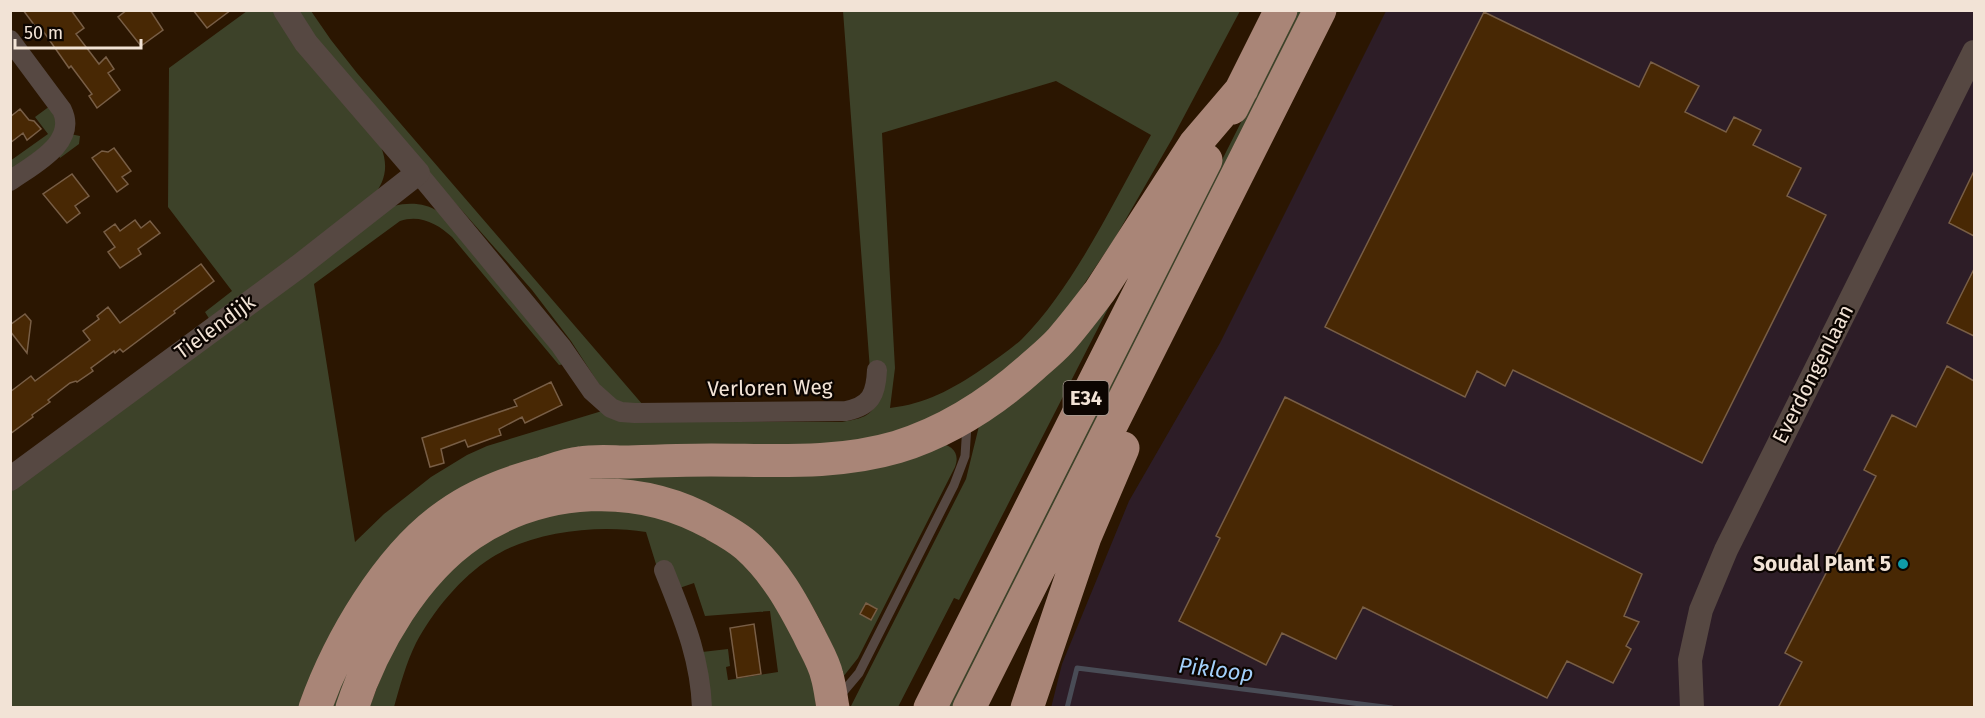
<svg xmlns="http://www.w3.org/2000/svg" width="1985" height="718" font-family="'Fira Sans',sans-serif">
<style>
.industrial{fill:#2d1d27}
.green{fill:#3d4229;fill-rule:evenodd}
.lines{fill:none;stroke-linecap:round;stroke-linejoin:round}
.stream{stroke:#494c56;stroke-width:5}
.building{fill:#482804;stroke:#785e46;stroke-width:1.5}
.service{stroke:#564842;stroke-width:9}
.minor{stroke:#564842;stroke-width:20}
.tertiary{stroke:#564842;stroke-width:24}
.motorway{stroke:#a98577;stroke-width:33}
.culture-dot{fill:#0f9aa8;stroke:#0c0501;stroke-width:2}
.labels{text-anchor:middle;stroke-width:4.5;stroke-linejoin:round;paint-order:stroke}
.shield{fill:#0c0501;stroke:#ada096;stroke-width:1.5}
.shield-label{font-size:20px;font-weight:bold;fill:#f2e3d6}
.street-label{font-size:21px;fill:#f2e3d6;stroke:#0c0501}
.poi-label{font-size:21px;font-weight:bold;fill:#f2e3d6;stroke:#0c0501;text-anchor:end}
.water-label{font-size:22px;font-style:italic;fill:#a3d0fb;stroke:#0c0501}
</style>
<rect width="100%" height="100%" fill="#2b1601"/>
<path class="industrial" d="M 1386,11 L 1974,11 L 1974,707 L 1051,708 L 1062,664 L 1129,501 L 1220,343 Z"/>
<path class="green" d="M 247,11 L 275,11 L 381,147 C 389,167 385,182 372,198 L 210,320 L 205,312 L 232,291 L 168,207 L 169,68 Z
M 296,11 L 311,11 L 331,40 L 357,73 L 643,405 L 620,404 L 604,392 L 571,341 L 532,290 L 353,87 Z
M 843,11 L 1240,11 L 1172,139 L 1115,238 L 1066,311 L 1033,352 L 934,420 L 883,437 L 838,446 L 597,448 L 379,560 C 342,605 324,655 300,707 L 11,708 L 11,490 L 394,206 C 409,202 426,203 439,212 L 565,364 L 559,365 L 452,237 C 438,224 420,214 400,221 L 314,284 L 355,542 L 384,514 L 407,496 L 431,477 L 467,455 L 487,446 L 602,411 L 664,421 L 842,422 C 870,417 873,415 882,388 L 870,370 ZM 1056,81 L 1151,135 C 1115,199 1074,287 1022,339 C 1010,350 995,360 982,369 C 953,389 925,404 890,408 L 895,368 L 882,133 Z
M 1297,11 L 1306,11 L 956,707 L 946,708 Z
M 50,106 L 57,123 L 52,139 L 11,171 L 10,161 L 48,134 L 35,117 Z
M 70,134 L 80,136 L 79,144 L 60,158 L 58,154 Z
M 1117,291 L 959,600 L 954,598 L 898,707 L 850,708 L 966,479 L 979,426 Z
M 934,444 C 950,442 961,452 955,467 L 858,658 L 843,677 L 839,677 C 834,667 836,656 832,646 C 818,611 794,574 767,548 C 747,530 721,509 695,500 C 628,478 560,480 496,510 C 479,519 460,526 445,540 C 395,585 361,644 340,707 L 332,708 C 365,608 429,515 534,484 C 568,474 607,473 642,472 C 706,470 769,477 833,470 C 845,468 858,468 869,465 C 891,460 913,452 934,444 Z
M 653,509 L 737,556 L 785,613 L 814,684 L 816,707 L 709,707 L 702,652 L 728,649 L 730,666 L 726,667 L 728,680 L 778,672 L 770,611 L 705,616 L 694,583 L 665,593 L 646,532 C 599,524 532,531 491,558 C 461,577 433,611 416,643 C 406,663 400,686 394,707 L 369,708 L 389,657 L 419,605 L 467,553 L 537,512 Z"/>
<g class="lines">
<path class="stream" d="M 1067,708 L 1077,668 L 1392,708"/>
</g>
<path class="building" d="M 23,10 L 71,10 L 84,28 L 76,34 L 99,64 L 106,57 L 114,69 L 108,73 L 120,90 L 97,108 L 89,96 L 92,94 L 71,66 L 69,68 L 41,28 L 38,30 Z
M 127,10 L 150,10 L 163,30 L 141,46 L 118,17 Z
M 193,10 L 231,10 L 207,28 Z
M 1484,12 L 1639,87 L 1651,62 L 1699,86 L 1685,112 L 1726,132 L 1734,117 L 1761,130 L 1753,145 L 1801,168 L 1787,196 L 1826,215 L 1702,463 L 1513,370 L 1505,386 L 1477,371 L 1465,397 L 1325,327 Z
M 20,109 L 29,120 L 34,121 L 41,129 L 27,140 L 23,133 L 10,143 L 10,117 Z
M 114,148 L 131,171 L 122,177 L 128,184 L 117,192 L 92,158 L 102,151 L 108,152 Z
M 1974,171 L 1974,236 L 1949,223 Z
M 72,174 L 89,196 L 75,206 L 80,213 L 67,223 L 43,194 Z
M 135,220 L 141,228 L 150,221 L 160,233 L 138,249 L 141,254 L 120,268 L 108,252 L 115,247 L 104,232 L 115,224 L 120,231 Z
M 201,264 L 214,281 L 174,311 L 175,313 L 123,352 L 120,349 L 115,353 L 114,351 L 91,368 L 93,371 L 77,382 L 76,381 L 70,383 L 48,400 L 50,402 L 32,415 L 33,417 L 10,434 L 10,392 L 31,376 L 35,381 L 90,340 L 83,331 L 99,319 L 97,316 L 108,307 L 120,323 Z
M 1974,269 L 1974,336 L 1947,323 Z
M 25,314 L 31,321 L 27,353 L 10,331 L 10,325 Z
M 1947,366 L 1974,381 L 1974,708 L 1778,708 L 1802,662 L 1785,653 L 1876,476 L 1864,470 L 1892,415 L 1916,427 Z
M 551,382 L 562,405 L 525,423 L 522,417 L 499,429 L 501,435 L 468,447 L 465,440 L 441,449 L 444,463 L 430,467 L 422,438 L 517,406 L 514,400 Z
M 1285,397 L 1642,574 L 1624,616 L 1639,622 L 1626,646 L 1631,649 L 1613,683 L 1567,661 L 1547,698 L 1363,607 L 1336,659 L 1282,633 L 1266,665 L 1179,621 L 1220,538 L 1216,536 Z
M 866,603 L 877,609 L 871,620 L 860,614 Z
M 754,624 L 761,674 L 737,678 L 730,628 Z"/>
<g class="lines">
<path class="service" d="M 838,696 L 843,692 L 859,673 L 954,485 L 965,456 L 967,425"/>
<path class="minor" d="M 10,40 L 62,110 C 78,143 32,165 10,181
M 418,173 L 561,346 L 592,391 L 611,408 L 621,412 L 635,413 L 846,411 C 871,406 876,394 877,370
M 664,570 C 683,618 700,656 702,708"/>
<path class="tertiary" d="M 10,479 L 298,267 L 418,173 L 306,43 L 285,10
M 1692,708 L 1690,660 L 1701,610 L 1726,550 L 1974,52"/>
<path class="motorway" d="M 1232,108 L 1281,10
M 315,708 C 339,641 388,556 447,515 C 476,494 509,482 543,473 C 555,469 568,464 580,463 C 596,460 613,462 629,462 C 656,461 683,460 711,460 C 773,460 836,465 897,447 C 949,431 993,402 1033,366 C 1042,358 1052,350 1061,340 C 1075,324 1087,308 1100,291 L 1195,144 L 1242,89
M 352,708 C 373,644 415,572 471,534 C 543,486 637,481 713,524 C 724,530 737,537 747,546 C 775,571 792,602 809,635 C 815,648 824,662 827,676 C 830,686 831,697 833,708
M 930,708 L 1206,160
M 969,708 L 1320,10
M 1027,708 L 1085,537 L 1123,448"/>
</g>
<circle class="culture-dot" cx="1903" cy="564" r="6"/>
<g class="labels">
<rect class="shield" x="1063.5" y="381" width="45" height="34" rx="4.5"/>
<g class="shield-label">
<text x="1086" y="405">E34</text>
</g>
<g class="street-label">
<text transform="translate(215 327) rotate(-36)" y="7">Tielendijk</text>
<text transform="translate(1813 374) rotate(-63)" y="7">Everdongenlaan</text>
<text transform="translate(770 388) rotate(-1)" y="7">Verloren Weg</text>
</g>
<g class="poi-label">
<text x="1891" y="571">Soudal Plant 5</text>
</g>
<g class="water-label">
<text transform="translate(1216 669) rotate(7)" y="8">Pikloop</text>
</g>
</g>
<rect width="1985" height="718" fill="none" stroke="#f2e3d6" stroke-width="24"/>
<path d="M15 39v9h126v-9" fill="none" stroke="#f2e3d6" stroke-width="3"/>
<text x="24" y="39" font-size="18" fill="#f2e3d6" stroke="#0c0501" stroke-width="4.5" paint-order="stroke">50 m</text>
</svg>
